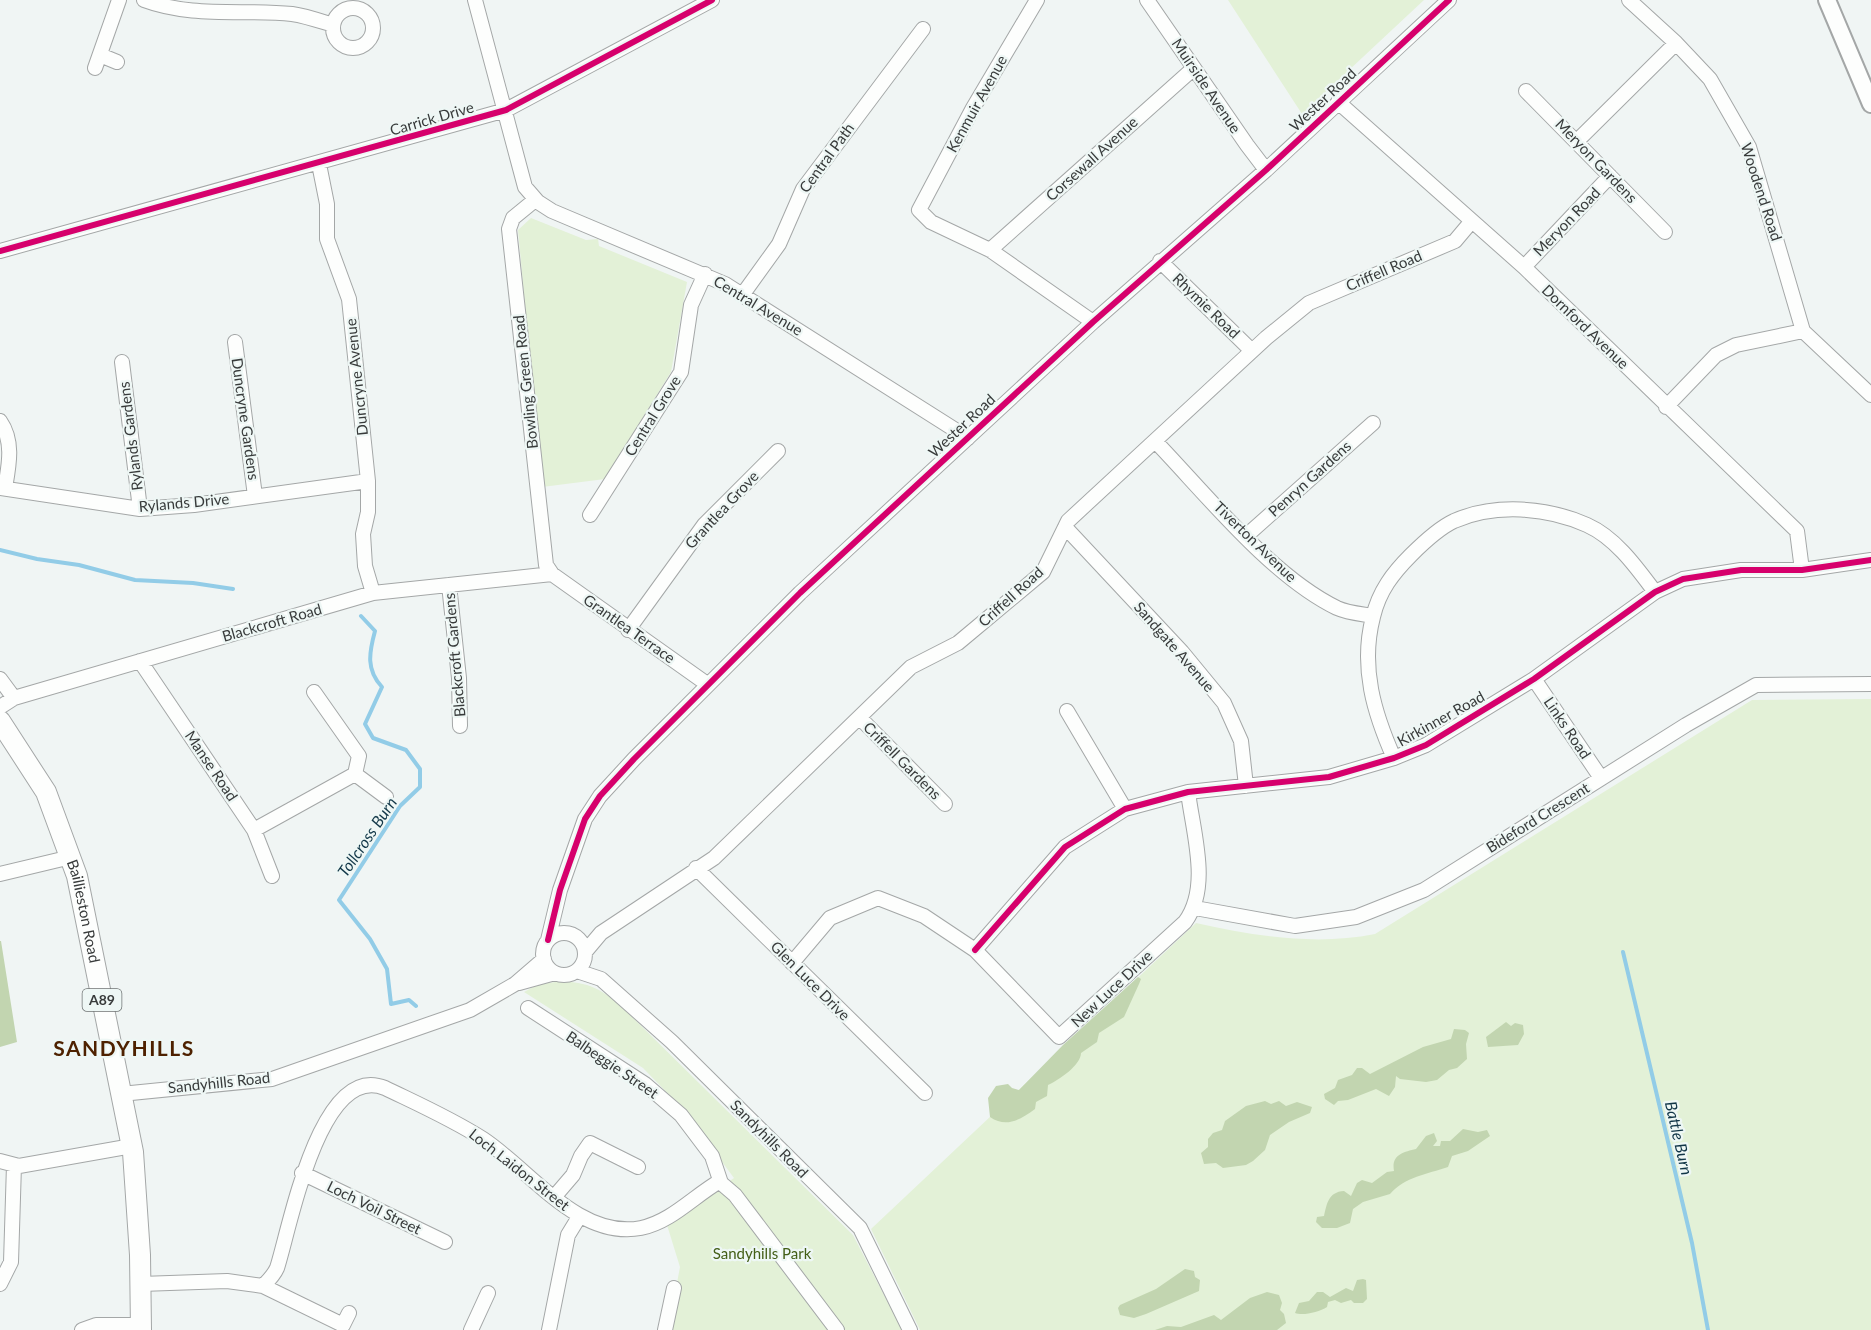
<svg xmlns="http://www.w3.org/2000/svg" width="1871" height="1330" font-family="Lato,sans-serif">
<style>
.green{fill:#e3f1d7}
.forest{fill:#c2d5b0}
.lines{fill:none;stroke-linecap:round;stroke-linejoin:round}
.stream{stroke:#92cce7;stroke-width:4}
.minor-casing{stroke:#a4a7a7;stroke-width:16}
.tertiary-casing{stroke:#a4a7a7;stroke-width:20}
.primary-casing{stroke:#a4a7a7;stroke-width:22}
.minor{stroke:#fdfefd;stroke-width:14}
.tertiary{stroke:#fdfefd;stroke-width:16}
.primary{stroke:#fdfefd;stroke-width:20}
.cycleway-casing{stroke:#eef7f5;stroke-width:10}
.cycleway{stroke:#d6006c;stroke-width:6}
.labels{text-anchor:middle;stroke-width:4.5;stroke-linejoin:round;paint-order:stroke}
.shield{fill:#eef7f5;stroke:#6f7373;stroke-width:1.5}
.shield-label{font-size:14px;font-weight:bold;fill:#383b3b}
.street-label{font-size:15px;fill:#383b3b;stroke:#eef7f5}
.park-label{font-size:15px;fill:#435e17;stroke:#eef7f5}
.water-label{font-size:16px;font-style:italic;fill:#113647;stroke:#eef7f5}
.district-label{font-size:21px;font-weight:bold;letter-spacing:1.5px;fill:#4e2100;stroke:#eef7f5}
</style>
<rect width="100%" height="100%" fill="#f0f5f4"/>
<path class="green" d="M 1228,0 L 1424,0 L 1302,114 Z
M 531,218 L 586,240 L 598,239 L 599,246 L 687,282 L 671,372 L 605,479 L 542,487 L 518,230 Z
M 1871,699 L 1871,1330 L 920,1330 L 871,1229 L 1196,923 C 1253,936 1316,946 1375,934 L 1752,700 Z
M 564,981 C 590,984 597,987 618,1003 L 853,1235 L 902,1330 L 668,1330 L 680,1267 L 667,1225 L 734,1178 L 682,1108 L 643,1068 L 524,992 L 539,984 Z"/>
<path class="forest" d="M 1,941 L 17,1042 L 0,1047 L 0,941 Z
M 1138,977 L 1141,979 L 1139,984 L 1124,1017 L 1099,1033 L 1097,1042 L 1081,1053 C 1081,1065 1059,1080 1048,1085 L 1047,1096 L 1036,1102 L 1035,1109 C 1020,1120 1006,1128 990,1117 L 988,1098 L 996,1086 L 1008,1084 L 1012,1088 L 1019,1090 L 1063,1045 Z
M 1506,1022 L 1511,1026 L 1515,1023 L 1523,1025 L 1524,1034 L 1518,1045 L 1488,1047 L 1486,1037 Z
M 1454,1029 L 1465,1030 L 1469,1033 L 1466,1044 L 1467,1059 L 1457,1068 L 1449,1070 L 1437,1080 L 1426,1082 L 1400,1079 L 1396,1076 L 1395,1087 L 1389,1096 L 1376,1089 L 1348,1100 L 1338,1101 L 1334,1105 L 1325,1099 L 1324,1094 L 1335,1088 L 1338,1080 L 1352,1075 L 1357,1068 L 1362,1068 L 1370,1074 L 1423,1047 L 1451,1039 Z
M 1265,1101 L 1271,1104 L 1279,1101 L 1286,1106 L 1297,1102 L 1312,1107 L 1310,1113 L 1289,1122 L 1270,1135 L 1265,1150 L 1253,1161 L 1246,1165 L 1223,1168 L 1216,1163 L 1204,1164 L 1201,1153 L 1208,1147 L 1208,1139 L 1213,1133 L 1222,1130 L 1225,1121 L 1246,1106 Z
M 1463,1129 L 1478,1132 L 1487,1130 L 1490,1136 L 1468,1151 L 1452,1156 L 1448,1167 C 1427,1174 1405,1177 1390,1194 L 1363,1202 L 1353,1209 L 1350,1223 L 1337,1228 L 1322,1228 L 1316,1222 L 1317,1217 L 1324,1216 C 1327,1204 1328,1192 1344,1191 L 1351,1196 L 1357,1183 L 1362,1180 L 1372,1183 L 1387,1172 L 1394,1171 C 1391,1155 1403,1152 1416,1149 L 1426,1136 L 1434,1133 L 1437,1141 L 1433,1146 L 1440,1146 L 1441,1141 L 1450,1141 Z
M 1185,1269 L 1194,1271 L 1195,1277 L 1200,1280 L 1199,1291 L 1146,1314 L 1134,1318 L 1120,1315 L 1118,1308 L 1120,1305 L 1156,1289 Z
M 1363,1279 L 1366,1280 L 1367,1299 L 1363,1303 L 1354,1303 L 1351,1300 L 1341,1303 L 1335,1300 L 1328,1302 L 1327,1307 C 1319,1312 1303,1316 1295,1313 L 1299,1303 L 1309,1301 L 1317,1292 L 1323,1292 L 1330,1297 L 1346,1288 L 1353,1291 L 1357,1280 Z
M 1267,1292 L 1279,1295 L 1282,1303 L 1280,1310 L 1284,1314 L 1286,1323 L 1277,1330 L 1155,1330 L 1167,1326 L 1181,1327 L 1214,1315 L 1221,1320 L 1250,1298 Z"/>
<g class="lines">
<path class="stream" d="M 0,550 L 37,559 L 79,565 L 135,580 L 193,583 L 233,589
M 361,616 L 375,631 C 369,653 366,670 382,687 L 365,724 L 373,738 L 406,750 L 420,769 L 420,787 L 400,806 L 339,900 L 370,939 L 387,969 L 391,1004 L 409,1000 L 416,1006
M 1623,952 L 1692,1243 L 1708,1330"/>
<defs>
<path id="minor" d="M 144,0 C 192,18 243,9 292,14 C 306,16 320,21 333,25
M 475,0 L 525,187 L 538,202 L 552,211 L 725,284 L 968,438
M 1037,0 L 973,108 L 919,210 L 931,222 L 990,250 L 1093,322
M 1147,0 L 1247,145 L 1266,170
M 1629,0 L 1676,43 L 1710,79 L 1749,147 L 1803,331 L 1871,395
M333 28a20 20 0 1 1 40 0a20 20 0 1 1-40 0Z
M 100,55 L 117,62
M 95,68 L 119,0
M 1526,91 L 1665,232
M 1338,102 L 1524,267 L 1797,531 L 1802,570
M 1576,142 L 1676,43
M 319,164 L 327,204 L 327,239 L 349,299 L 368,481 L 368,512 L 363,534 L 365,566 L 373,593
M 535,200 L 513,218 L 509,229 L 546,565 L 552,574 L 707,684
M 990,250 L 1194,68
M 0,251 L 506,110 L 712,0
M 1160,261 L 1252,351
M 1524,267 L 1610,176
M 743,294 L 779,244 L 803,189 L 923,29
M 235,342 L 255,496
M 122,362 L 140,509
M 1666,407 L 1716,355 L 1736,345 L 1803,331
M 0,421 C 14,441 9,465 5,488
M 1155,441 C 1206,494 1271,576 1337,608 C 1348,613 1362,614 1373,616
M 0,488 L 140,509 L 194,505 L 368,481
M 590,515 L 681,372 L 691,305 L 705,274
M 1065,527 L 1182,652 L 1224,703 L 1241,741 L 1246,786
M 1246,536 L 1373,423
M 449,585 L 459,678 L 460,726
M 628,630 L 704,525 L 778,451
M 140,661 L 254,830 L 272,876
M 0,679 L 14,698
M 1534,679 L 1601,778
M 0,707 L 14,698 L 373,593 L 552,574
M 1067,711 L 1125,809
M 860,718 L 945,804
M 1394,758 C 1374,713 1360,667 1373,617 C 1379,591 1393,573 1411,555 C 1422,544 1439,528 1454,521 C 1495,503 1547,507 1587,525 C 1616,538 1637,568 1655,592
M 355,774 L 386,797
M 254,830 L 355,774 L 359,756 L 314,692
M 696,868 L 925,1093
M 0,874 L 71,857
M 1195,908 L 1295,926 L 1356,917 L 1424,890 L 1686,725 L 1756,685 L 1871,684
M543 954a21 21 0 1 1 42 0a21 21 0 1 1-42 0Z
M 548,940 L 560,890 L 585,819 L 600,796 L 634,759 L 800,593 L 1093,322 L 1266,170 L 1449,0
M 975,950 L 1065,847 L 1125,809 L 1188,792 L 1329,777 L 1394,758 L 1426,745 L 1534,679 L 1655,592 L 1683,579 L 1741,570 L 1802,570 L 1871,560
M 585,952 L 601,933 L 714,858 L 911,667 L 958,643 L 1043,572 L 1068,521 L 1266,338 L 1309,303 L 1455,241 L 1471,222
M 792,963 L 830,918 L 878,898 L 924,916 L 975,950 L 1059,1037 L 1185,922 C 1211,887 1193,833 1188,792
M 577,971 L 601,979 L 672,1042 L 860,1228 L 910,1330
M 519,983 L 555,973
M 528,1008 L 645,1084 L 681,1115 L 712,1156 L 721,1183 L 735,1195 L 837,1330
M 121,1094 L 272,1079 L 470,1010 L 515,984 L 544,959
M 0,1161 L 19,1166 L 132,1146
M 302,1173 L 445,1242
M 555,1196 L 573,1175 L 581,1156 L 590,1143 L 638,1167
M 0,1284 L 11,1262 L 14,1165
M 141,1284 L 227,1281 L 263,1286 L 343,1325 L 349,1313
M 263,1286 C 268,1281 274,1275 277,1268 C 290,1228 320,1061 385,1088 C 418,1104 452,1119 483,1139 C 530,1170 579,1240 641,1228 C 671,1222 694,1196 720,1181
M 82,1330 L 96,1325 L 141,1325
M 471,1330 L 488,1293
M 549,1330 L 568,1235 L 579,1217
M 665,1330 L 674,1288"/>
<path id="tertiary" d="M 1827,0 L 1871,104"/>
<g id="primary">
<path id="s1" d="M 0,721 L 46,792 L 77,876 L 133,1152 L 140,1255 L 141,1330"/>
</g>
</defs>
<use href="#minor" class="minor-casing"/>
<use href="#tertiary" class="tertiary-casing"/>
<use href="#primary" class="primary-casing"/>
<use href="#minor" class="minor"/>
<use href="#tertiary" class="tertiary"/>
<use href="#primary" class="primary"/>
<defs>
<path id="cycleway" d="M 0,251 L 506,110 L 712,0
M 548,940 L 560,890 L 585,819 L 600,796 L 634,759 L 800,593 L 1093,322 L 1266,170 L 1449,0
M 975,950 L 1065,847 L 1125,809 L 1188,792 L 1329,777 L 1394,758 L 1426,745 L 1534,679 L 1655,592 L 1683,579 L 1741,570 L 1802,570 L 1871,560"/>
</defs>
<use href="#cycleway" class="cycleway-casing"/>
<use href="#cycleway" class="cycleway"/>
</g>
<g class="labels">
<rect class="shield" x="82.5" y="989" width="39" height="22" rx="4.5"/>
<g class="shield-label">
<text x="102" y="1005">A89</text>
</g>
<g class="street-label">
<text transform="translate(1206 86) rotate(56)" y="5">Muirside Avenue</text>
<text transform="translate(1323 100) rotate(-43)" y="5">Wester Road</text>
<text transform="translate(977 104) rotate(-61)" y="5">Kenmuir Avenue</text>
<text transform="translate(432 119) rotate(-16)" y="5">Carrick Drive</text>
<text transform="translate(827 158) rotate(-54)" y="5">Central Path</text>
<text transform="translate(1092 159) rotate(-42)" y="5">Corsewall Avenue</text>
<text transform="translate(1596 161) rotate(46)" y="5">Meryon Gardens</text>
<text transform="translate(1761 192) rotate(72)" y="5">Woodend Road</text>
<text transform="translate(1567 222) rotate(-46)" y="5">Meryon Road</text>
<text transform="translate(1384 271) rotate(-23)" y="5">Criffell Road</text>
<text transform="translate(758 306) rotate(31)" y="5">Central Avenue</text>
<text transform="translate(1206 306) rotate(44)" y="5">Rhymie Road</text>
<text transform="translate(1585 327) rotate(44)" y="5">Dornford Avenue</text>
<text transform="translate(357 377) rotate(-96)" y="5">Duncryne Avenue</text>
<text transform="translate(526 382) rotate(-96)" y="5">Bowling Green Road</text>
<text transform="translate(653 416) rotate(-58)" y="5">Central Grove</text>
<text transform="translate(245 419) rotate(82)" y="5">Duncryne Gardens</text>
<text transform="translate(962 426) rotate(-43)" y="5">Wester Road</text>
<text transform="translate(131 436) rotate(-97)" y="5">Rylands Gardens</text>
<text transform="translate(1310 479) rotate(-42)" y="5">Penryn Gardens</text>
<text transform="translate(184 503) rotate(-5)" y="5">Rylands Drive</text>
<text transform="translate(722 510) rotate(-47)" y="5">Grantlea Grove</text>
<text transform="translate(1255 542) rotate(44)" y="5">Tiverton Avenue</text>
<text transform="translate(1011 597) rotate(-42)" y="5">Criffell Road</text>
<text transform="translate(272 623) rotate(-16)" y="5">Blackcroft Road</text>
<text transform="translate(629 629) rotate(35)" y="5">Grantlea Terrace</text>
<text transform="translate(1174 647) rotate(49)" y="5">Sandgate Avenue</text>
<text transform="translate(455 655) rotate(-95)" y="5">Blackcroft Gardens</text>
<text transform="translate(1441 719) rotate(-29)" y="5">Kirkinner Road</text>
<text transform="translate(1567 728) rotate(56)" y="5">Links Road</text>
<text transform="translate(902 761) rotate(45)" y="5">Criffell Gardens</text>
<text transform="translate(211 766) rotate(56)" y="5">Manse Road</text>
<text transform="translate(1538 818) rotate(-32)" y="5">Bideford Crescent</text>
<text dy="5" stroke="none"><textPath href="#s1" startOffset="210">Baillieston Road</textPath></text>
<text transform="translate(810 981) rotate(45)" y="5">Glen Luce Drive</text>
<text transform="translate(1112 989) rotate(-43)" y="5">New Luce Drive</text>
<text transform="translate(612 1065) rotate(34)" y="5">Balbeggie Street</text>
<text transform="translate(219 1083) rotate(-6)" y="5">Sandyhills Road</text>
<text transform="translate(769 1139) rotate(45)" y="5">Sandyhills Road</text>
<text transform="translate(519 1170) rotate(38)" y="5">Loch Laidon Street</text>
<text transform="translate(374 1208) rotate(26)" y="5">Loch Voil Street</text>
</g>
<g class="park-label">
<text x="762" y="1259">Sandyhills Park</text>
</g>
<g class="water-label">
<text transform="translate(367 837) rotate(-56)" y="6">Tollcross Burn</text>
<text transform="translate(1679 1138) rotate(77)" y="6">Battle Burn</text>
</g>
<g class="district-label">
<text x="124" y="1056">SANDYHILLS</text>
</g>
</g>
</svg>
